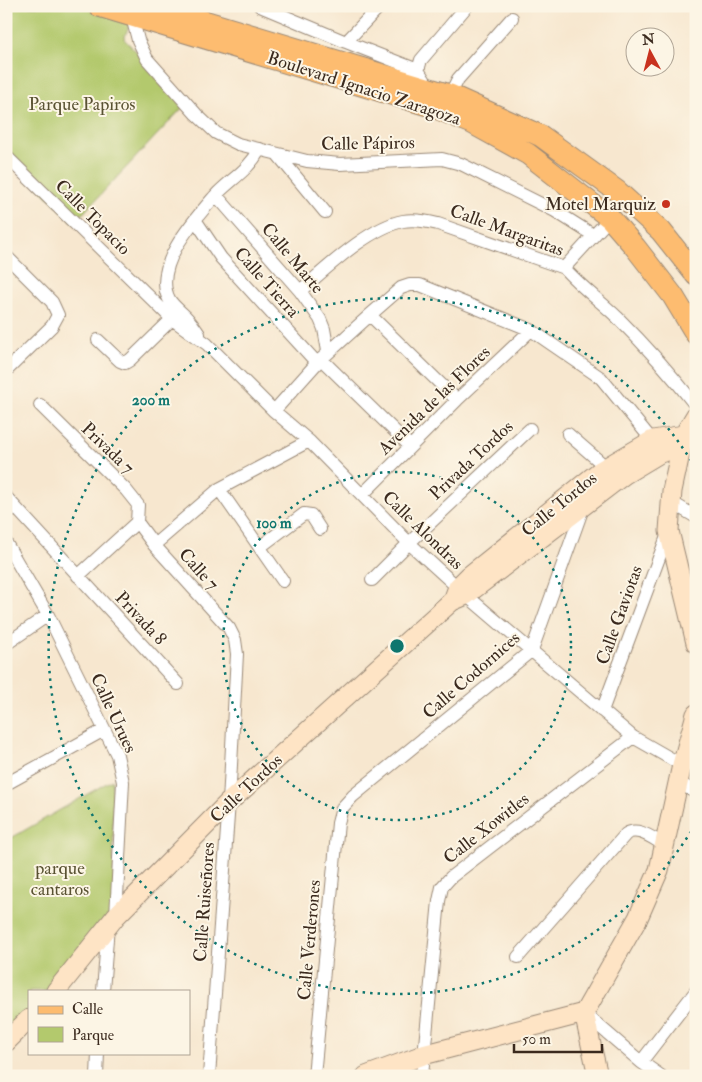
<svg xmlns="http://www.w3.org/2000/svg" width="702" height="1082" font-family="'IM FELL Double Pica',serif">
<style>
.green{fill:#b3c96d;stroke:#777a46}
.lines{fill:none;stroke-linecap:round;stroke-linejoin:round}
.street-casing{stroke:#998876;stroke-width:14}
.secondary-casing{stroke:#998876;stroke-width:21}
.primary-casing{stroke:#998876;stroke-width:23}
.street{stroke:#fff;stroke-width:12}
.secondary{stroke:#fee4c5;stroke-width:19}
.primary{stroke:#fdbc6f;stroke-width:21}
.ring{fill:none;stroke:#0f766e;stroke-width:2.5;stroke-dasharray:2.5 5}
.poi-dot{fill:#c8321e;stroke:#fcf5e5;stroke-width:2}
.labels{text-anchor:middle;stroke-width:4;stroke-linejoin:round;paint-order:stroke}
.street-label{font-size:18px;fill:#3b2a1e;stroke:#fcf5e5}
.park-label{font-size:18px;fill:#595232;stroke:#fcf5e5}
.poi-label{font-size:18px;fill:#3b2a1e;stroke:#fcf5e5;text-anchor:end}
.centre{fill:#0f766e;stroke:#fcf5e5;stroke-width:2.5}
.ring-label{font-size:15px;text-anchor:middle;font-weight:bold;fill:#0f766e;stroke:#fcf5e5;stroke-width:4;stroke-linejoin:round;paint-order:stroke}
</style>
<rect width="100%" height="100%" fill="#fcf5e5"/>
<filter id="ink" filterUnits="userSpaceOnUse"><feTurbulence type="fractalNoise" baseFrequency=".02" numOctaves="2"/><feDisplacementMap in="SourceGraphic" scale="10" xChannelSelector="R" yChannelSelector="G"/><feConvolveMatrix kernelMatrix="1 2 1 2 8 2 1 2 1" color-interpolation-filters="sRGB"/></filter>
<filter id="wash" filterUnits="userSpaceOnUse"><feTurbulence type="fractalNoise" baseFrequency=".0096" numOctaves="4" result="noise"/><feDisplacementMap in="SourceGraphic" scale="20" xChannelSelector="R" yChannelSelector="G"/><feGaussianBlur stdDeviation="1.12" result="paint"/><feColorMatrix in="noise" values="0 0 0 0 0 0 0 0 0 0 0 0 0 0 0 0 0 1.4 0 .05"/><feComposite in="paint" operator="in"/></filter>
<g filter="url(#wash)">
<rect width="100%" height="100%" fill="#f7e7cf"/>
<path class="green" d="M 6,6 L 96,6 L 132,17 L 124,39 L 187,103 L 74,223 L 6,154 Z
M 112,780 L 115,915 L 47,991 L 29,991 L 29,1011 L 6,1036 L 6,841 Z"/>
</g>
<g filter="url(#ink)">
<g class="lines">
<defs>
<path id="street" d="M 260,6 L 346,42 L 418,70 L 430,89
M 132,17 L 138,40 L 147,59 L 196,114 L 216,133 L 238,144 L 307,161 L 340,164 L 442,159 L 461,164 L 555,211 L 593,235
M 346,42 L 380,6
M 418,70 L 421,60 L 467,6
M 450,95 L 458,79 L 512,18
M 278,155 L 325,212
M 6,156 L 172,319 L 207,344 L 274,411 L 309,441 L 409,543 L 466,595 L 633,737 L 682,765
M 216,195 L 300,291 L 320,319 L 324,329 L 328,351
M 196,221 L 221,258 L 317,363
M 6,256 L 52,302 L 58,315 L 52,326 L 6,371
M 564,268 L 610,218
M 300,291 C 327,268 368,228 403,221 C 414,219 426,221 438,224 L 564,268 C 580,286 599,300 617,317 C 645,345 672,375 696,406
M 370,315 L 457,400
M 199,334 C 195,328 190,321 185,316 C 180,311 172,305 169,299 C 152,266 195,219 215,196 C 231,179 248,171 260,149
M 98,340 L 120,361 L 125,363 L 130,360 L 172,319
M 321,359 L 410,446
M 40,405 L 126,490 L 138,505 L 137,522
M 274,411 L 317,363 L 370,315 L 401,288 L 410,285 L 420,285 L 531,330 L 601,378 L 656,445
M 568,434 L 606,467
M 219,489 L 283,581
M 362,495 L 457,400 L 531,330
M 6,497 L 178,684
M 671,502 L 696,517
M 137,522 L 154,545 L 229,628 L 235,640 L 237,654 L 229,802 L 209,1076
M 6,543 L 48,615 L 117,755 L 123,782 L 116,916
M 154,545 L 219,489 L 309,441
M 260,547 L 304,514 L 311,515 L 320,529
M 78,576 L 137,522
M 372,580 L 409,543 L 530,429
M 6,644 L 48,615
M 602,711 L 669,531
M 679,782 L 696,793
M 6,784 L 104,730
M 518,957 L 626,834 C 638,826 653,839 665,845
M 103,991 L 108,926
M 584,1013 L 641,1062 L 661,1076
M 641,1062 L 696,991
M 97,1076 L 98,1053
M 314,1076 L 338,823 L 342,808 L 353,796 L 532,650 L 583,508
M 422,1076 L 439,901 L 442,887 L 451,877 L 633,737"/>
<path id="secondary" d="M 696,415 L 684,435 L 672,491 L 669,531 L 696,643
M 454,598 L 458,587 L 469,576 L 600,471 L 653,440 L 684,435
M 56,991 L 116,916 L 229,802 L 452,601 L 466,595 L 625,474 L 660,453 L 681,447
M 6,1042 L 29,1019
M 366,1076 L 423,1055 L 584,1013
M 598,1076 L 584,1013 L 638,918 L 659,870 L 682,765 L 696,714"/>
<path id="primary" d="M 99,6 L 434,107 L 472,123 L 528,154 L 610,218 L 635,247 L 673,296 L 696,334
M 154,6 L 450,95 L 541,136 L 617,191 L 661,231 L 696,275"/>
</defs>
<use href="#street" class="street-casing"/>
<use href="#secondary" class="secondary-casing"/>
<use href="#primary" class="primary-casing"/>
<use href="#street" class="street"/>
<use href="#secondary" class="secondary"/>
<use href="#primary" class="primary"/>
</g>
</g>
<g class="ring">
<circle cx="397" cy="646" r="174"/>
<path d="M695 825A348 348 0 1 1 695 467"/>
</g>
<circle class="poi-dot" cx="666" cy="204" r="5"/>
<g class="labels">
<g class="street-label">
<text transform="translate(364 88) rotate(18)" y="6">Boulevard Ignacio Zaragoza</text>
<text transform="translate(368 143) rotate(-1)" y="6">Calle Pápiros</text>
<text transform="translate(93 217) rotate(45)" y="6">Calle Topacio</text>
<text transform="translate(507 230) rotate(20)" y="6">Calle Margaritas</text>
<text transform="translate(293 258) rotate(50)" y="6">Calle Marte</text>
<text transform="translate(267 282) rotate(48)" y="6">Calle Tierra</text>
<text transform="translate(434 400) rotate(-44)" y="6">Avenida de las Flores</text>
<text transform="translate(108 448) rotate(44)" y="6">Privada 7</text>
<text transform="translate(471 460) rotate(-43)" y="6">Privada Tordos</text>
<text transform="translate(559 504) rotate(-39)" y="6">Calle Tordos</text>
<text transform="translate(423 530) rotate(44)" y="6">Calle Alondras</text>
<text transform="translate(199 569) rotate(48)" y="6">Calle 7</text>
<text transform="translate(619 615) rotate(-70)" y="6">Calle Gaviotas</text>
<text transform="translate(141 618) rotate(47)" y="6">Privada 8</text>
<text transform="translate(471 675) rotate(-41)" y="6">Calle Codornices</text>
<text transform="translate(114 713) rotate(65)" y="6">Calle Urues</text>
<text transform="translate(246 788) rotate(-43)" y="6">Calle Tordos</text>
<text transform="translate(486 828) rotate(-38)" y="6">Calle Xowitles</text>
<text transform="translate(204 902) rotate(-86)" y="6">Calle Ruiseñores</text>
<text transform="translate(309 940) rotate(-85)" y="6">Calle Verderones</text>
</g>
<g class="park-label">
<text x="82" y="110">Parque Papiros</text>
<text x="60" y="874">parque<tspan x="60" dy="21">cantaros</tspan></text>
</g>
<g class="poi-label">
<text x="656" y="210">Motel Marquiz</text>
</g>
</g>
<circle cx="397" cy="646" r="8" class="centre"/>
<g class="ring-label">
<text x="151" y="405">200 m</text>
<text x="274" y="528">100 m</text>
</g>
<rect width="702" height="1082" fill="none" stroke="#fcf5e5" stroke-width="25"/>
<rect x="28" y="990" width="162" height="65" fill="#fcf5e5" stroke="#afa495"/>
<rect x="38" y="1006" width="25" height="8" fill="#fdbc6f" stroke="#afa495"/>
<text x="72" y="1014" font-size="15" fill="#3b2a1e">Calle</text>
<rect x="38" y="1027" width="25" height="15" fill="#b3c96d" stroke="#afa495"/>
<text x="72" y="1040" font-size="15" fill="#3b2a1e">Parque</text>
<g transform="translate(650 52) rotate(353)"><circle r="24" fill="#fcf5e5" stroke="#afa495"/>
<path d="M0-4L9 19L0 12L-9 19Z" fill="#c8321e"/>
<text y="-8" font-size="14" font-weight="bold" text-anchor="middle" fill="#3b2a1e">N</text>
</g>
<path d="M514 1044v8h88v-8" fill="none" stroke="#3b2a1e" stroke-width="2.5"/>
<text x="522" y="1044" font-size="15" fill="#3b2a1e" stroke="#fcf5e5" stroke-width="4" paint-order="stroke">50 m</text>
</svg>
